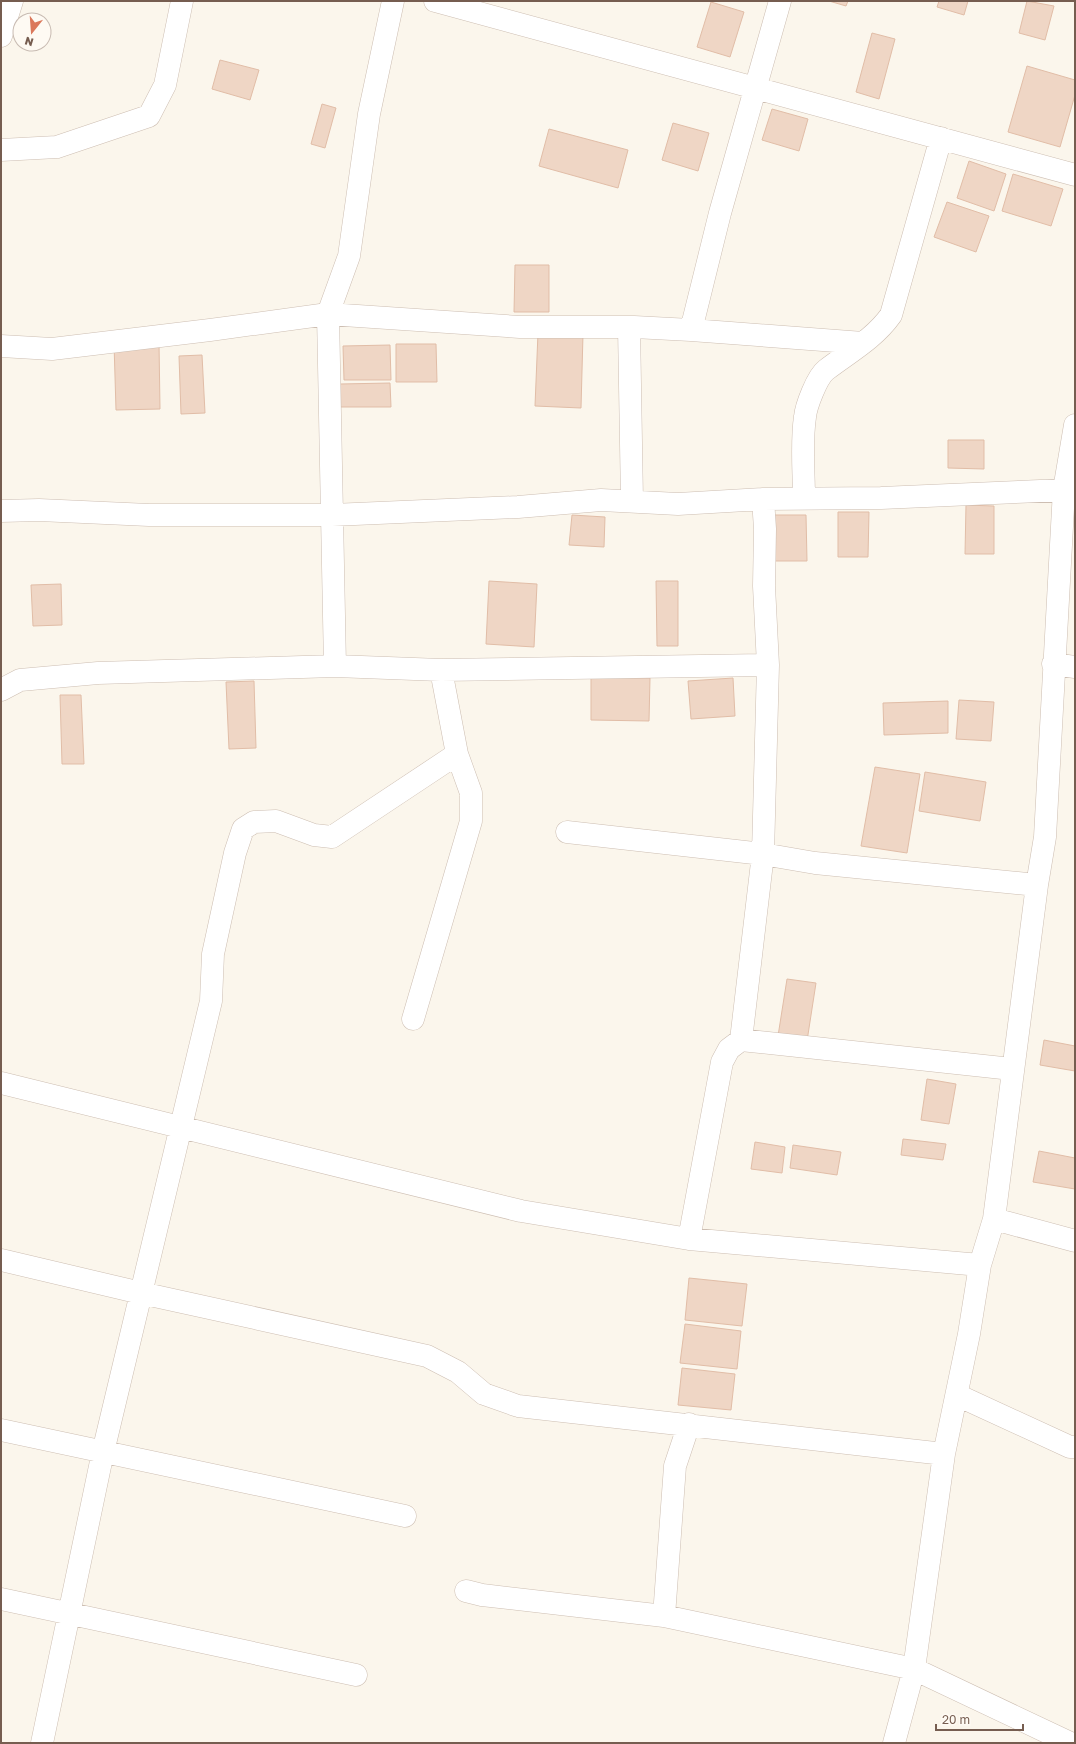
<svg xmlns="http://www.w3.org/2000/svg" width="1076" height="1744" font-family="'Golos Text',sans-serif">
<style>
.building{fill:#efd6c5;stroke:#e1bda7}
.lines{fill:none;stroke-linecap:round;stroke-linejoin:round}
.minor-casing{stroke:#cdbeb2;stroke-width:23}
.minor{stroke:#fff;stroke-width:22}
</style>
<rect width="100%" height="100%" fill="#fbf6ec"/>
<path class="building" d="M 829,1 L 848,1 L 846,6 Z
M 939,1 L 968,1 L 964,15 L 937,7 Z
M 1027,1 L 1054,6 L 1045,40 L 1019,33 Z
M 711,2 L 744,12 L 730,57 L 697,47 Z
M 872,33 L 895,39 L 879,99 L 856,92 Z
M 220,60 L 259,70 L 250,100 L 212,89 Z
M 1027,66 L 1075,80 L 1075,95 L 1060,147 L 1008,132 Z
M 322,104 L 336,108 L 325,148 L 311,144 Z
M 772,109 L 808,119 L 799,151 L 762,140 Z
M 673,123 L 709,133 L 698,171 L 662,160 Z
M 549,129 L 628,150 L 618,188 L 539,166 Z
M 969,161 L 1006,174 L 994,211 L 957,198 Z
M 1013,174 L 1063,189 L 1051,226 L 1002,211 Z
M 947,202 L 989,216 L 976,252 L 934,237 Z
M 515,265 L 549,265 L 549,312 L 514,312 Z
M 538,333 L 583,334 L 581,408 L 535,406 Z
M 114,343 L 159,343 L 160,409 L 116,410 Z
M 396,344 L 436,344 L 437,382 L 396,382 Z
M 390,345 L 391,380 L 344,380 L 343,346 Z
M 202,355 L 205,413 L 181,414 L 179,356 Z
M 390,383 L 391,407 L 340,407 L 340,384 Z
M 948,440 L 984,440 L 984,469 L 948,468 Z
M 966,505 L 994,506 L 994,554 L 965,554 Z
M 838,512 L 869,512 L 868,557 L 838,557 Z
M 572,515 L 605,517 L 604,547 L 569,545 Z
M 772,515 L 806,515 L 807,561 L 773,561 Z
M 489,581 L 537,584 L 534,647 L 486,644 Z
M 656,581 L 678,581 L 678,646 L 657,646 Z
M 61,584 L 62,625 L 33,626 L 31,585 Z
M 591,677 L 650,678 L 649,721 L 591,720 Z
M 733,678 L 735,716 L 691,719 L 688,681 Z
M 254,681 L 256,748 L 229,749 L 226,682 Z
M 60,695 L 81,695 L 84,764 L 62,764 Z
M 959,700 L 994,702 L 991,741 L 956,739 Z
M 948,701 L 948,733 L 884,735 L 883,703 Z
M 875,767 L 920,774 L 907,853 L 861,846 Z
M 925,772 L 986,782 L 980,821 L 919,811 Z
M 787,979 L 816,983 L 807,1041 L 778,1036 Z
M 1044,1040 L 1075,1046 L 1075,1071 L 1040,1065 Z
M 927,1079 L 956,1084 L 949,1124 L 921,1120 Z
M 903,1139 L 946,1144 L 943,1160 L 901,1155 Z
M 755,1142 L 785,1147 L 782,1173 L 751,1169 Z
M 793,1145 L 841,1152 L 837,1175 L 790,1168 Z
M 1039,1151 L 1075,1158 L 1075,1189 L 1033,1182 Z
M 689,1278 L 747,1284 L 742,1326 L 685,1320 Z
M 685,1324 L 741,1331 L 737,1369 L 680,1363 Z
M 682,1368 L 735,1374 L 731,1410 L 678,1405 Z"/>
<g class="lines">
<defs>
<path id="minor" d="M 435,1 L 1075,175
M 1,36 L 12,1
M 1,150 L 57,147 L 149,116 L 165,85 L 182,1
M 629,327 L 632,501
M 691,330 L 720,213 L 780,1
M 1,346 L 52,349 L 210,330 L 328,314 L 349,256 L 369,114 L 393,1
M 804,499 C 804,472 801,443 805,417 C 806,406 817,377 826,370 C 848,353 874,339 891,315 L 941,138
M 1,511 L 39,510 L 149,515 L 332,515 L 518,507 L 601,500 L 678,504 L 763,499 L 881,498 L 1064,490
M 1053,664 L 1075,667
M 335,666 L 328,314 L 520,327 L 634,327 L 691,330 L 863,343
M 1,690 L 20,680 L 98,673 L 335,666 L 441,670 L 768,665 L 764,586 L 765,529 L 763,499
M 567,832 L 763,854 L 815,863 L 1037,885
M 413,1019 L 471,821 L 471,793 L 457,754
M 741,1040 L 763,854 L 768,665
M 1,1083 L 521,1211 L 689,1239 L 980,1265
M 994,1219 L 1075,1241
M 689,1239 L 722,1062 L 729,1049 L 741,1040 L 1012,1069
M 1,1260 L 141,1293 L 427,1356 L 458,1372 L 484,1394 L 518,1406 L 944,1454
M 957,1395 L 1070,1447 L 1075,1447
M 1,1430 L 405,1516
M 466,1591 L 482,1595 L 664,1616 L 914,1669 L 1070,1743
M 1,1599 L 356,1675
M 664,1616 L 675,1466 L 689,1424
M 42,1743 L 103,1452 L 211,1001 L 213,954 L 235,853 L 243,829 L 254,822 L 276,821 L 314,835 L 332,837 L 457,754 L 441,670
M 894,1743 L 914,1669 L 944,1454 L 969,1334 L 980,1265 L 994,1219 L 1037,885 L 1045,837 L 1064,490 L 1075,425"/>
</defs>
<use href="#minor" class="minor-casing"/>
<use href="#minor" class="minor"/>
</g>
<rect width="1076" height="1744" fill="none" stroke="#765d50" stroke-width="4"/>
<g transform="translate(32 32) rotate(197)"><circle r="19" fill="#fefaf3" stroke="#c8bbb2"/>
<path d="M0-3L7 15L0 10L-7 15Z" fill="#db785b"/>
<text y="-6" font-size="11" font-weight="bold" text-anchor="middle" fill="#765d50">N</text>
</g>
<path d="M936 1724v6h87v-6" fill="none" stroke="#765d50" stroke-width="2"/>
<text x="942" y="1724" font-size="12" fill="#765d50" stroke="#fefaf3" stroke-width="3" paint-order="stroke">20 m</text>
</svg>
